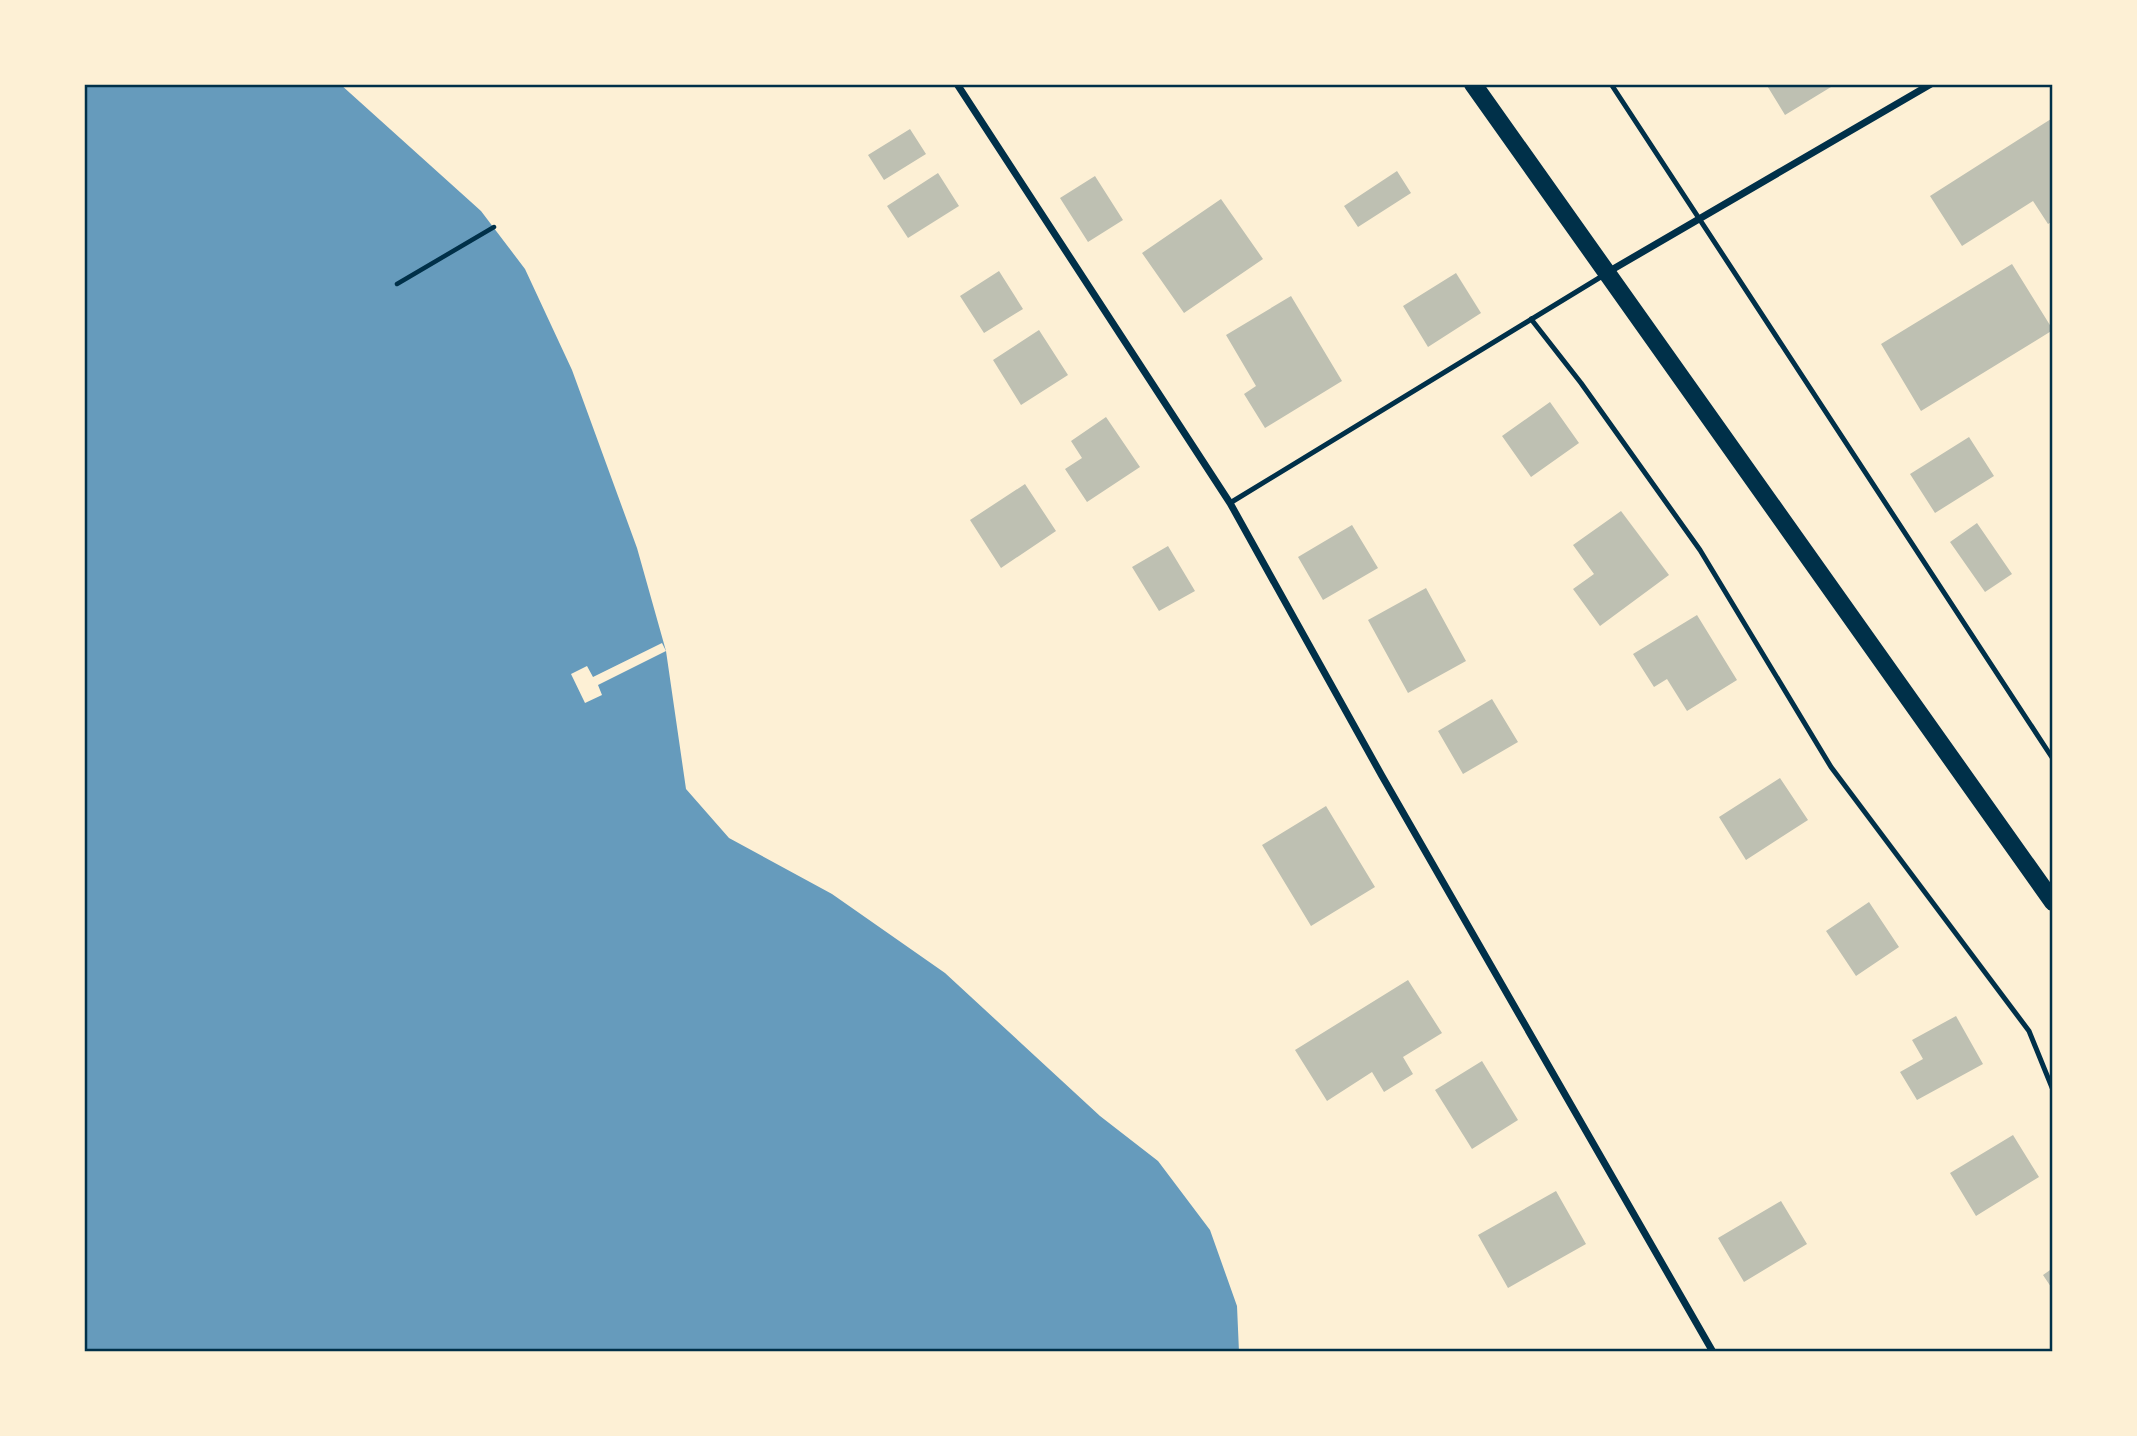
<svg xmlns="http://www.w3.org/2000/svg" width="2137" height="1436" font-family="'DejaVu Sans',sans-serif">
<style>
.water{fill:#669bbc}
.pier{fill:#fdf0d5}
.building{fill:#bec0b2}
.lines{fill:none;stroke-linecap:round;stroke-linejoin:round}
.path{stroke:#003049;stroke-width:4.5}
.service{stroke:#003049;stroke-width:5}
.minor{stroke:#003049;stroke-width:7}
.primary{stroke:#003049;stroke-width:18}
.neatline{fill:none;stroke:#003049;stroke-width:2.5}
</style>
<rect width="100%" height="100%" fill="#fdf0d5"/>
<path class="water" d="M 84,84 L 340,84 L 481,211 L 525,269 L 572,370 L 637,548 L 666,651 L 686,789 L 729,838 L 832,894 L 945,973 L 1100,1116 L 1158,1161 L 1210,1230 L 1237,1306 L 1239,1352 L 84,1352 Z"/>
<path class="pier" d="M 662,643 L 666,651 L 598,685 L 602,695 L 585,703 L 571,674 L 587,666 L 593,677 Z"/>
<path class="building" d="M 1766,84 L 1829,84 L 1831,87 L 1785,115 Z
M 2051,119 L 2053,221 L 2048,224 L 2033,201 L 1962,246 L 1930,196 Z
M 910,129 L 926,154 L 884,180 L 868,155 Z
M 1397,171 L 1411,193 L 1358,227 L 1344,206 Z
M 938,173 L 959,206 L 908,238 L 887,206 Z
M 1095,176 L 1123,220 L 1088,242 L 1060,198 Z
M 1221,199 L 1263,259 L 1184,313 L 1142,253 Z
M 2012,264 L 2053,330 L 1921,411 L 1881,344 Z
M 999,271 L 1023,309 L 984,333 L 960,296 Z
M 1456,273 L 1481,313 L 1428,347 L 1403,306 Z
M 1291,296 L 1342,381 L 1265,428 L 1244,394 L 1256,386 L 1226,335 Z
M 1039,330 L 1068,375 L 1021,405 L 993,360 Z
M 1550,402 L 1579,443 L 1531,477 L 1502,436 Z
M 1106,417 L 1140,467 L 1087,502 L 1065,469 L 1082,458 L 1071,441 Z
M 1969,437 L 1994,476 L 1935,513 L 1910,474 Z
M 1025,484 L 1056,531 L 1001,568 L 970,520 Z
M 1621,511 L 1669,575 L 1600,626 L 1573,589 L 1594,574 L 1573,545 Z
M 1977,523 L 2012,574 L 1985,592 L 1950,542 Z
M 1352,525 L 1378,568 L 1323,600 L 1298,557 Z
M 1168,546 L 1195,591 L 1159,611 L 1132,567 Z
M 1426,588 L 1466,661 L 1408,693 L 1368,620 Z
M 1697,615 L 1737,680 L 1687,711 L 1667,679 L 1654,687 L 1633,654 Z
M 1492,699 L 1518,742 L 1463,774 L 1438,731 Z
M 1780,778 L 1808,820 L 1746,860 L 1719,817 Z
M 1326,806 L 1375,887 L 1311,926 L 1262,845 Z
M 1869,902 L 1899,947 L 1856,976 L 1826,931 Z
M 1408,980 L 1442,1033 L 1403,1057 L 1413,1074 L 1384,1092 L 1372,1072 L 1327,1101 L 1295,1050 Z
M 1956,1016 L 1983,1064 L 1917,1100 L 1900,1072 L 1923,1059 L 1912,1040 Z
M 1482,1061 L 1518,1120 L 1472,1149 L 1435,1090 Z
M 2013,1135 L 2039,1177 L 1976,1216 L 1950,1173 Z
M 1556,1191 L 1586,1244 L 1508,1288 L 1478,1235 Z
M 1781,1201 L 1807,1244 L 1744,1282 L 1718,1238 Z
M 2053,1268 L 2053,1290 L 2043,1275 Z"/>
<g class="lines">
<path class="path" d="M 397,284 L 494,227"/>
<path class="service" d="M 1611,84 L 2053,759
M 1531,319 L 1581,383 L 1700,550 L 1831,767 L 2029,1031 L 2053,1090
M 1230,503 L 1604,275"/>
<path class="minor" d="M 957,84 L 1230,503 L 1382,776 L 1713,1352
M 1608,272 L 1931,84"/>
<path class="primary" d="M 1473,84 L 2053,902"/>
</g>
<rect width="2137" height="1436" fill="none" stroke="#fdf0d5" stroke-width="172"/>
<rect x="86" y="86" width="1965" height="1264" class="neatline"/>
</svg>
